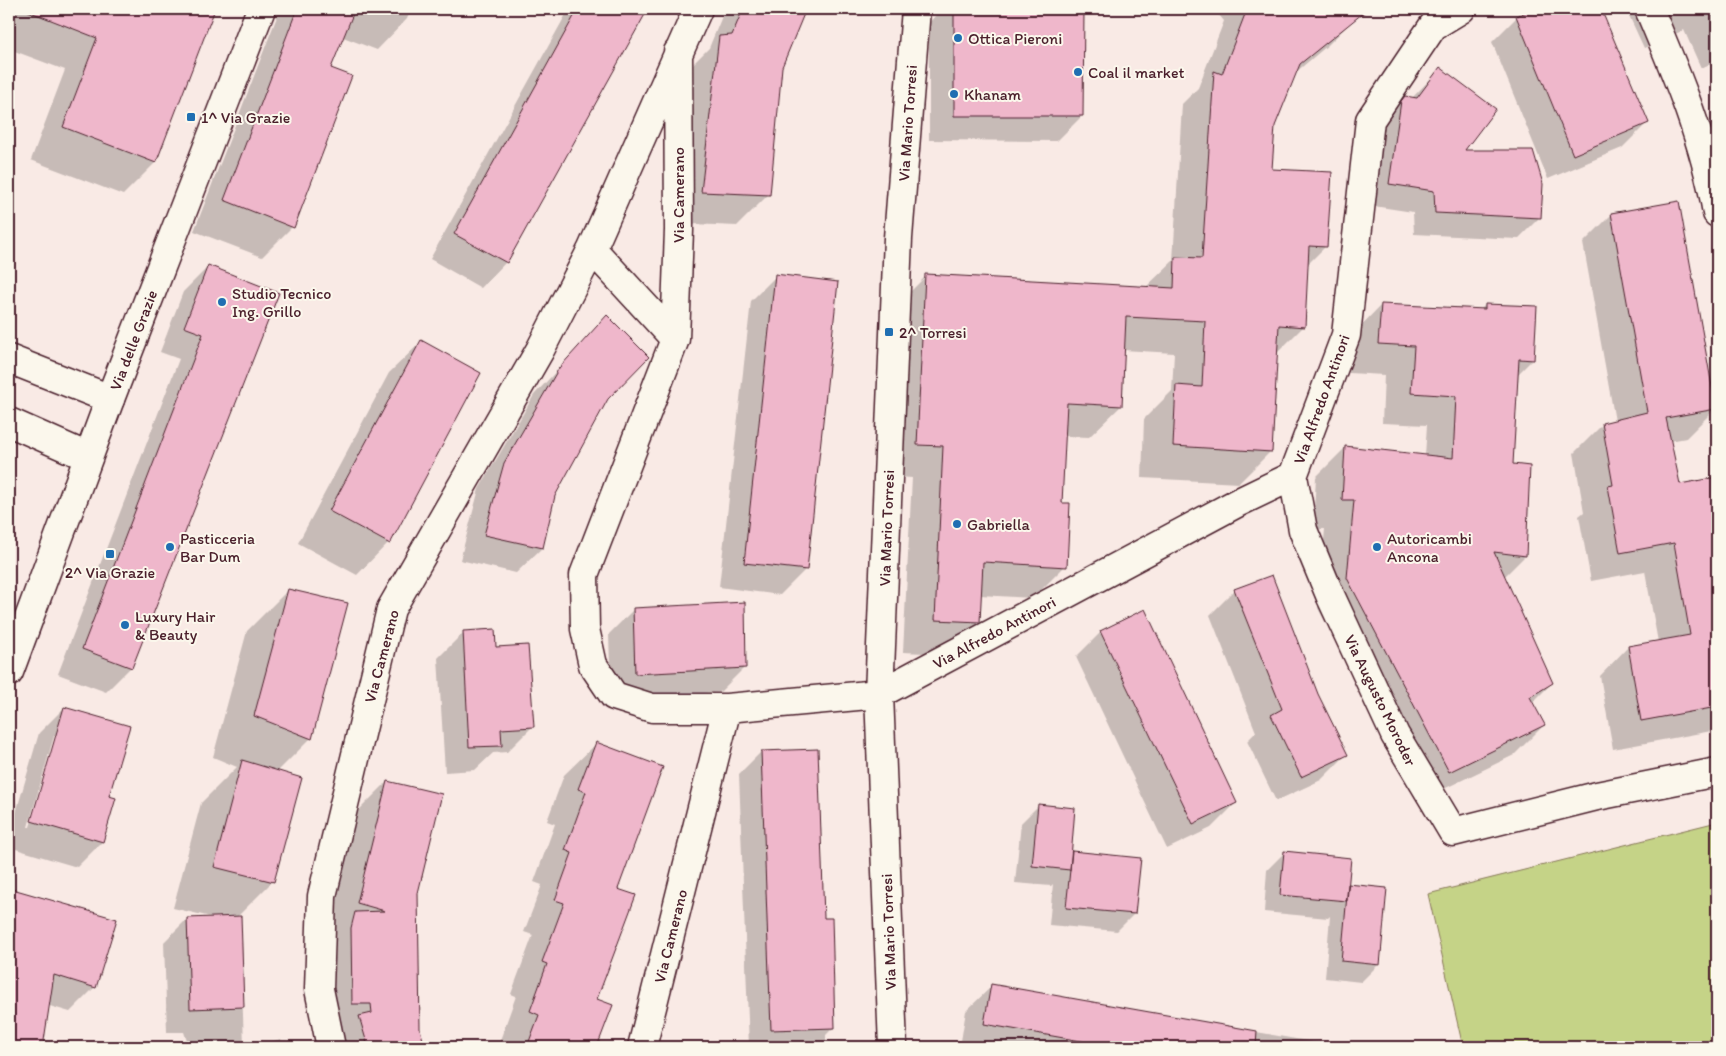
<svg xmlns="http://www.w3.org/2000/svg" width="1726" height="1056" font-family="Itim,sans-serif">
<style>
.green{fill:#c5d387;stroke:#887959}
.shadow{fill:#0003;fill-rule:evenodd}
.building{fill:#efb7cb;stroke:#4a1f2b}
.lines{fill:none;stroke-linecap:round;stroke-linejoin:round}
.minor-casing{stroke:#4a1f2b;stroke-width:31}
.tertiary-casing{stroke:#4a1f2b;stroke-width:31}
.minor{stroke:#fbf7ec;stroke-width:28}
.tertiary{stroke:#fbf7ec;stroke-width:28}
.poi-dot{fill:#1f6fb2;stroke:#fbf7ec;stroke-width:2}
.labels{text-anchor:middle;stroke-width:4;stroke-linejoin:round;paint-order:stroke}
.poi-label{font-size:16px;fill:#4a1f2b;stroke:#fbf7ec;text-anchor:start}
.street-label{font-size:16px;fill:#4a1f2b;stroke:#fbf7ec}
</style>
<rect width="100%" height="100%" fill="#f9eae5"/>
<filter id="ink" filterUnits="userSpaceOnUse"><feTurbulence type="fractalNoise" baseFrequency=".02" numOctaves="2"/><feDisplacementMap in="SourceGraphic" scale="10" xChannelSelector="R" yChannelSelector="G"/><feConvolveMatrix kernelMatrix="1 2 1 2 8 2 1 2 1" color-interpolation-filters="sRGB"/></filter>
<g filter="url(#ink)">
<path class="green" d="M 1717,822 L 1717,1047 L 1463,1047 L 1428,894 Z"/>
<path class="shadow" d="M 9,9 L 214,9 L 155,163 L 123,195 L 31,160 L 65,70 L 9,49 Z
M 280,9 L 411,9 L 407,19 L 377,50 L 343,37 L 330,69 L 292,227 L 262,257 L 194,231 Z
M 569,9 L 636,9 L 644,13 L 506,262 L 481,288 L 430,259 Z
M 725,9 L 805,9 L 781,66 L 769,194 L 737,226 L 670,223 L 687,70 L 709,48 Z
M 941,9 L 1083,9 L 1082,116 L 1057,141 L 929,140 L 929,23 Z
M 1214,9 L 1357,9 L 1360,13 L 1328,45 L 1296,72 L 1273,125 L 1271,170 L 1326,246 L 1307,265 L 1304,326 L 1276,354 L 1271,451 L 1239,483 L 1142,478 L 1144,419 L 1172,391 L 1174,353 L 1123,350 L 1121,406 L 1089,437 L 1064,436 L 1060,504 L 1065,566 L 1033,598 L 980,595 L 979,622 L 947,654 L 903,652 L 912,478 L 885,476 L 894,308 L 926,276 L 1146,287 L 1173,261 L 1182,104 L 1198,88 L 1224,21 Z
M 1537,9 L 1600,9 L 1647,123 L 1622,148 L 1548,179 L 1492,42 L 1517,17 Z
M 1626,9 L 1717,9 L 1717,61 L 1701,68 L 1684,30 L 1644,48 Z
M 1440,69 L 1462,152 L 1540,217 L 1518,239 L 1414,234 L 1413,212 L 1367,205 L 1383,119 L 1405,97 L 1412,98 Z
M 1612,214 L 1715,409 L 1686,438 L 1670,441 L 1679,485 L 1717,478 L 1717,730 L 1613,749 L 1600,676 L 1628,647 L 1658,642 L 1645,571 L 1591,581 L 1579,516 L 1584,512 L 1574,453 L 1603,424 L 1615,421 L 1583,243 Z
M 208,267 L 277,294 L 131,667 L 106,692 L 58,674 L 179,359 L 160,352 L 183,292 Z
M 776,276 L 805,570 L 780,595 L 719,587 L 751,301 Z
M 1381,305 L 1480,310 L 1485,305 L 1533,359 L 1517,375 L 1512,465 L 1529,467 L 1525,556 L 1504,577 L 1552,683 L 1532,703 L 1544,725 L 1514,755 L 1419,801 L 1318,608 L 1325,529 L 1313,529 L 1316,477 L 1346,447 L 1425,456 L 1427,425 L 1382,423 L 1384,375 L 1349,373 L 1352,335 Z
M 607,317 L 607,399 L 554,495 L 542,548 L 516,573 L 460,560 L 479,489 L 534,395 Z
M 421,342 L 480,374 L 388,543 L 357,575 L 298,543 L 389,373 Z
M 9,505 L 13,507 L 9,518 Z
M 288,590 L 311,738 L 277,772 L 273,881 L 237,917 L 240,917 L 244,1047 L 189,1047 L 184,1032 L 167,1032 L 164,942 L 187,919 L 211,917 L 173,908 L 201,803 L 237,767 L 213,757 L 247,631 Z
M 1235,590 L 1317,694 L 1346,755 L 1321,780 L 1276,801 L 1247,741 L 1256,732 L 1210,615 Z
M 634,609 L 745,667 L 720,692 L 611,699 L 609,634 Z
M 1101,632 L 1236,803 L 1211,828 L 1167,849 L 1076,657 Z
M 463,633 L 494,648 L 532,727 L 507,752 L 493,753 L 475,770 L 445,772 L 438,658 Z
M 64,708 L 108,797 L 115,799 L 102,842 L 77,867 L 9,847 L 9,837 L 39,733 ZM 54,736 L 57,736 L 30,827 L 28,827 Z
M 596,744 L 616,890 L 596,1000 L 611,1006 L 596,1047 L 508,1047 L 499,1043 L 516,996 L 511,994 L 533,935 L 524,932 L 542,885 L 534,882 L 555,824 L 547,821 L 564,775 Z
M 761,752 L 834,1027 L 826,1035 L 826,1047 L 749,1047 L 739,774 Z
M 387,782 L 417,893 L 419,1030 L 424,1047 L 328,1047 L 326,934 L 355,814 Z
M 1038,806 L 1070,855 L 1072,852 L 1134,914 L 1117,931 L 1049,925 L 1053,884 L 1051,886 L 1015,883 L 1021,823 Z
M 1285,852 L 1347,888 L 1378,965 L 1361,982 L 1325,978 L 1330,916 L 1328,918 L 1264,912 L 1267,870 Z
M 9,889 L 115,920 L 95,987 L 70,1012 L 9,994 Z
M 992,986 L 1342,1047 L 960,1047 L 966,1011 Z
M 9,1014 L 46,1020 L 42,1047 L 9,1047 Z
M 281,1039 L 283,1047 L 252,1047 Z"/>
<path class="building" d="M 29,9 L 215,9 L 156,163 L 63,127 L 97,38 L 28,11 Z
M 297,9 L 355,9 L 331,68 L 352,76 L 294,228 L 224,200 Z
M 578,9 L 648,9 L 507,263 L 454,234 Z
M 743,9 L 806,9 L 782,67 L 770,195 L 701,192 L 719,36 L 732,35 Z
M 954,9 L 1084,9 L 1083,116 L 954,116 Z
M 1247,9 L 1368,9 L 1300,64 L 1275,126 L 1272,169 L 1332,172 L 1327,247 L 1309,246 L 1305,327 L 1279,325 L 1272,452 L 1173,446 L 1176,385 L 1202,387 L 1205,321 L 1126,317 L 1122,406 L 1067,403 L 1062,503 L 1070,503 L 1067,567 L 983,562 L 980,622 L 935,620 L 943,446 L 917,445 L 925,274 L 1174,288 L 1175,257 L 1202,258 L 1214,71 L 1222,74 Z
M 1534,9 L 1601,9 L 1649,123 L 1573,155 L 1516,16 Z
M 1440,67 L 1496,109 L 1465,150 L 1533,150 L 1543,184 L 1541,218 L 1435,213 L 1434,191 L 1389,184 L 1401,101 L 1405,96 L 1417,98 Z
M 1679,201 L 1716,409 L 1666,418 L 1680,484 L 1717,477 L 1717,707 L 1641,721 L 1628,646 L 1690,635 L 1674,543 L 1620,553 L 1608,486 L 1613,485 L 1602,423 L 1647,412 L 1611,213 Z
M 208,265 L 279,293 L 132,668 L 82,649 L 203,334 L 184,327 Z
M 775,274 L 838,282 L 807,570 L 744,563 Z
M 1381,304 L 1485,309 L 1485,304 L 1537,306 L 1534,360 L 1519,359 L 1513,464 L 1530,466 L 1526,556 L 1494,552 L 1553,683 L 1530,697 L 1545,725 L 1449,772 L 1347,578 L 1354,500 L 1342,500 L 1345,446 L 1453,458 L 1456,396 L 1411,393 L 1414,346 L 1378,344 Z
M 607,315 L 649,357 L 608,399 L 555,496 L 543,548 L 484,535 L 504,463 L 559,368 Z
M 421,340 L 481,373 L 390,544 L 329,511 Z
M 1272,575 L 1318,694 L 1348,755 L 1301,777 L 1271,715 L 1282,709 L 1234,589 Z
M 288,589 L 348,603 L 312,739 L 254,716 Z
M 745,602 L 746,668 L 635,674 L 633,608 Z
M 1145,609 L 1237,803 L 1193,824 L 1100,631 Z
M 495,629 L 496,647 L 528,645 L 534,727 L 501,729 L 502,746 L 469,747 L 463,631 Z
M 64,707 L 130,726 L 109,796 L 116,798 L 103,842 L 31,821 Z
M 596,742 L 663,767 L 618,889 L 636,895 L 597,999 L 613,1005 L 597,1047 L 527,1047 L 539,1015 L 530,1011 L 547,964 L 542,962 L 564,903 L 555,900 L 572,853 L 565,850 L 586,792 L 578,789 Z
M 818,749 L 824,918 L 832,918 L 835,1028 L 771,1030 L 761,751 Z
M 242,760 L 302,778 L 274,882 L 214,867 Z
M 387,781 L 442,794 L 418,893 L 420,1029 L 425,1047 L 368,1047 L 359,1016 L 372,1013 L 371,1004 L 352,1004 L 351,928 L 355,912 L 385,911 L 357,903 Z
M 1038,804 L 1075,808 L 1070,870 L 1032,866 Z
M 1072,851 L 1141,858 L 1135,914 L 1066,908 Z
M 1284,851 L 1351,858 L 1347,901 L 1280,895 Z
M 1348,884 L 1387,888 L 1380,965 L 1341,961 Z
M 9,888 L 117,919 L 96,988 L 54,975 L 43,1047 L 9,1047 Z
M 241,916 L 244,1007 L 190,1009 L 187,918 Z
M 991,984 L 1257,1031 L 1256,1047 L 1115,1047 L 984,1024 Z"/>
<g class="lines">
<defs>
<path id="minor" d="M 1649,9 C 1677,75 1705,142 1717,213
M 675,339 L 592,249 L 698,9
M 9,359 L 110,399
M 9,422 L 88,457
M 1293,476 L 1303,530 L 1330,595 L 1395,735 L 1453,832 L 1597,796 L 1717,772
M 727,708 L 879,694 L 1237,503 L 1293,476 L 1346,335 L 1370,120 L 1433,26 L 1461,9
M 331,1047 L 319,989 L 322,896 L 391,609 L 540,350 L 592,249
M 642,1047 L 727,708 L 652,708 L 614,696 L 593,665 L 585,629 L 584,575 L 675,339 L 679,230 L 678,52"/>
<path id="tertiary" d="M 9,672 L 110,399 L 261,9
M 893,1047 L 879,694 L 898,238 L 916,9"/>
</defs>
<use href="#minor" class="minor-casing"/>
<use href="#tertiary" class="tertiary-casing"/>
<use href="#minor" class="minor"/>
<use href="#tertiary" class="tertiary"/>
</g>
</g>
<g class="poi-dot">
<circle cx="958" cy="38" r="5"/>
<circle cx="1078" cy="72" r="5"/>
<circle cx="954" cy="94" r="5"/>
<rect x="186" y="112" width="10" height="10" rx="2.5"/>
<circle cx="222" cy="302" r="5"/>
<rect x="884" y="327" width="10" height="10" rx="2.5"/>
<circle cx="957" cy="524" r="5"/>
<circle cx="170" cy="547" r="5"/>
<circle cx="1377" cy="547" r="5"/>
<rect x="105" y="549" width="10" height="10" rx="2.5"/>
<circle cx="125" cy="625" r="5"/>
</g>
<g class="labels">
<g class="poi-label">
<text x="968" y="44">Ottica Pieroni</text>
<text x="1088" y="78">Coal il market</text>
<text x="964" y="100">Khanam</text>
<text x="201" y="123">1^ Via Grazie</text>
<text x="232" y="299">Studio Tecnico<tspan x="232" dy="18">Ing. Grillo</tspan></text>
<text x="899" y="338">2^ Torresi</text>
<text x="967" y="530">Gabriella</text>
<text x="180" y="544">Pasticceria<tspan x="180" dy="18">Bar Dum</tspan></text>
<text x="1387" y="544">Autoricambi<tspan x="1387" dy="18">Ancona</tspan></text>
<text x="110" y="578" text-anchor="middle">2^ Via Grazie</text>
<text x="135" y="622">Luxury Hair<tspan x="135" dy="18">&amp; Beauty</tspan></text>
</g>
<g class="street-label">
<text transform="translate(907 123) rotate(-86)" y="6">Via Mario Torresi</text>
<text transform="translate(678 195) rotate(-90)" y="6">Via Camerano</text>
<text transform="translate(133 340) rotate(-69)" y="6">Via delle Grazie</text>
<text transform="translate(1321 399) rotate(-70)" y="6">Via Alfredo Antinori</text>
<text transform="translate(886 528) rotate(-88)" y="6">Via Mario Torresi</text>
<text transform="translate(994 632) rotate(-28)" y="6">Via Alfredo Antinori</text>
<text transform="translate(381 656) rotate(-75)" y="6">Via Camerano</text>
<text transform="translate(1381 700) rotate(64)" y="6">Via Augusto Moroder</text>
<text transform="translate(888 932) rotate(-92)" y="6">Via Mario Torresi</text>
<text transform="translate(670 936) rotate(-76)" y="6">Via Camerano</text>
</g>
</g>
<rect width="1726" height="1056" fill="none" stroke="#fbf7ec" stroke-width="30"/>
<rect x="15" y="15" width="1696" height="1026" fill="none" stroke="#4a1f2b" stroke-width="2" filter="url(#ink)"/>
</svg>
